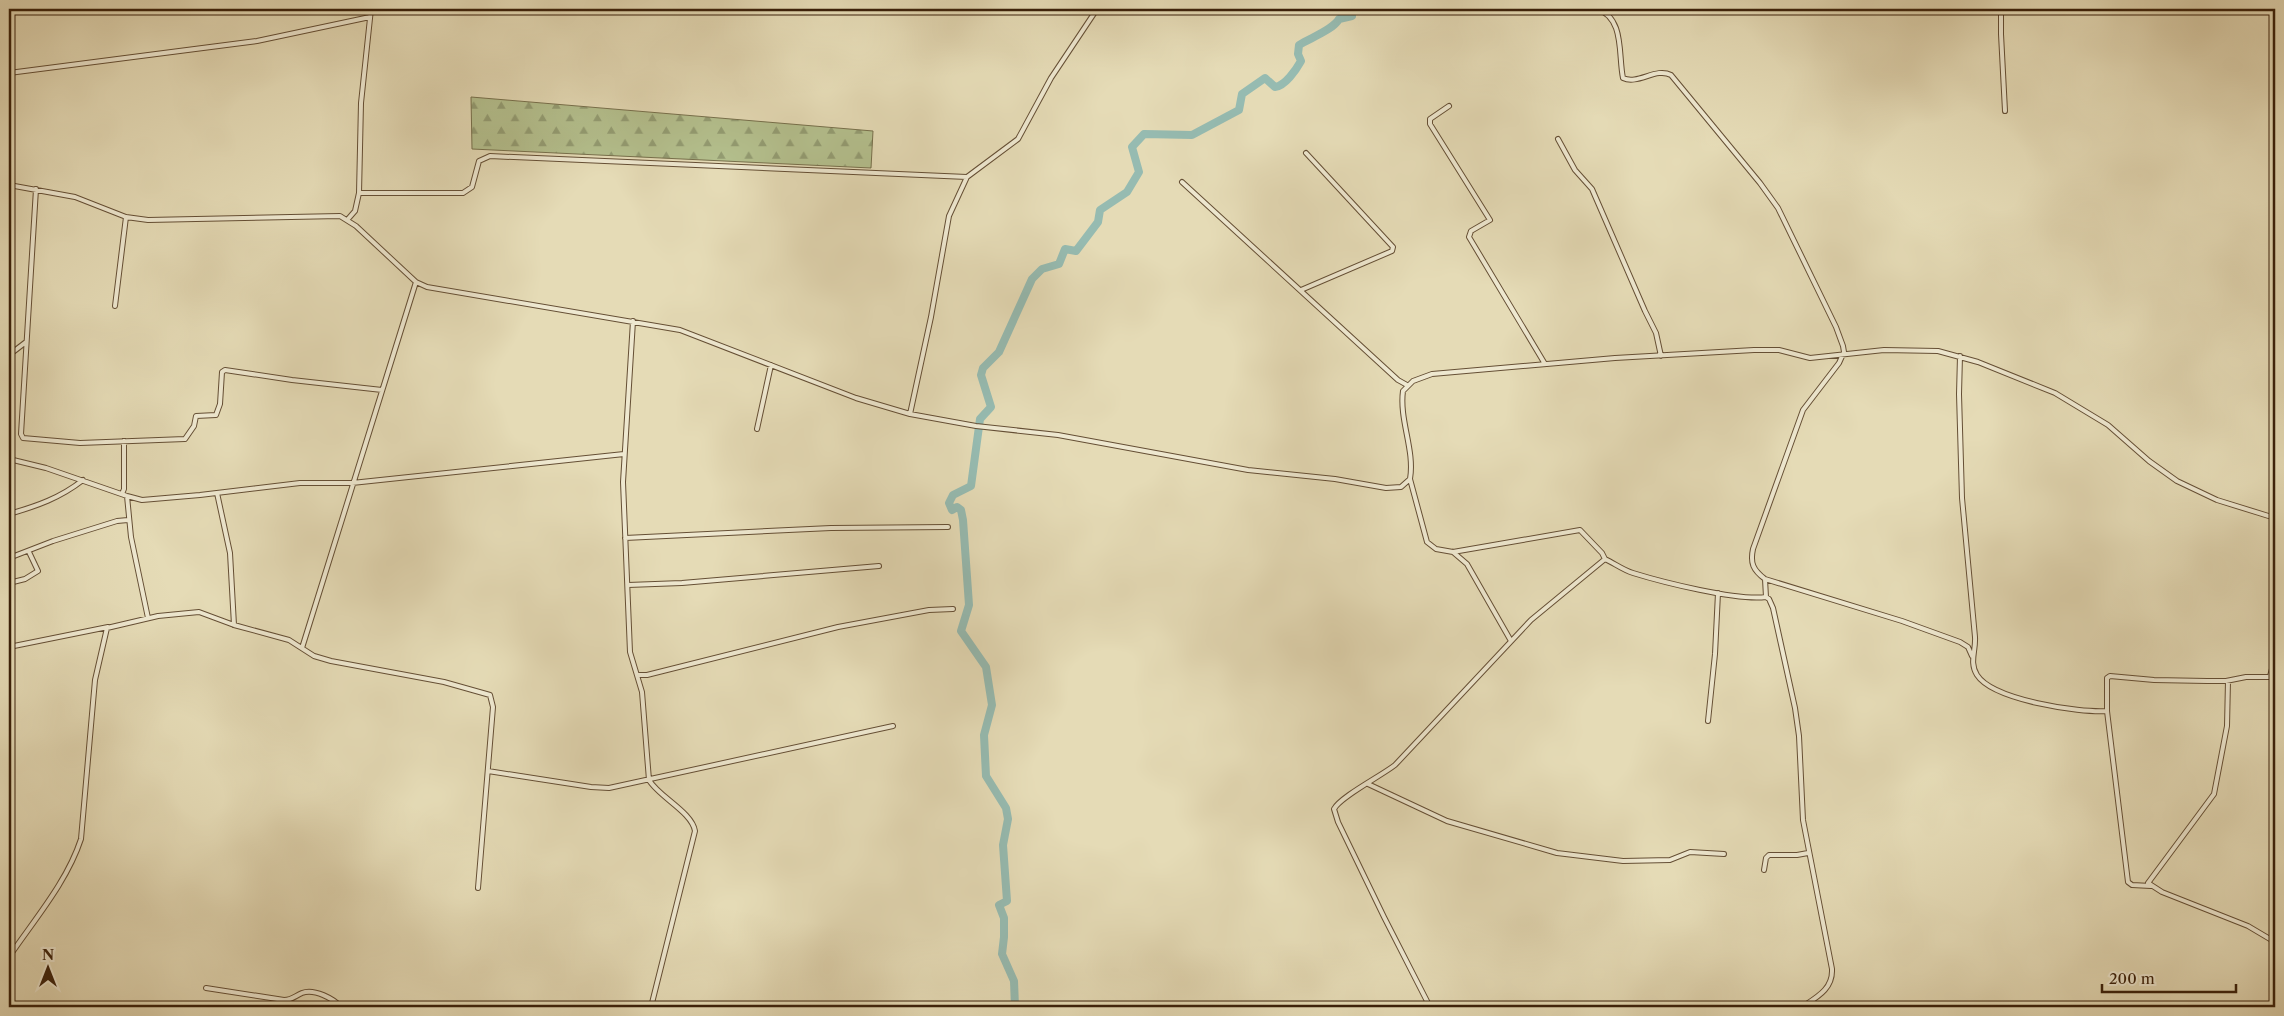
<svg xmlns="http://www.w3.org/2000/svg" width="2284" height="1016" font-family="'Libre Caslon Text',serif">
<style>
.forest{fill:url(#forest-firs);stroke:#77704c}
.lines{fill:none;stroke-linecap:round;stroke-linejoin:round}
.river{stroke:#96bbb1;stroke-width:8}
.street-casing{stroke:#654f35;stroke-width:6}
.street{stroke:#eee8d0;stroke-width:4}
</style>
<defs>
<pattern id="forest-firs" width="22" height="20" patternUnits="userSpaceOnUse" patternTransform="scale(1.25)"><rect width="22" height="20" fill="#b4c08e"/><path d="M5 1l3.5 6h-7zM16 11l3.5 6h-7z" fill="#939c72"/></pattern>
</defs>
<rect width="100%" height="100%" fill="#e5dbb6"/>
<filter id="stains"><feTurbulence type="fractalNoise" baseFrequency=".004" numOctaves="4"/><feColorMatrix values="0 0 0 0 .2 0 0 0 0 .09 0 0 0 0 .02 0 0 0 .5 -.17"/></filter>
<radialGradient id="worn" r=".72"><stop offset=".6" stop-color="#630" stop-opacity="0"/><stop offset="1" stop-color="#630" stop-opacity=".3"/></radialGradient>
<path class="forest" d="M 471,97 L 873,131 L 871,168 L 472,149 Z"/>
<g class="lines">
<path class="river" d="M 1015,1007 L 1014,981 L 1002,954 L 1004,937 L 1004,918 L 999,905 L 1007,901 L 1003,845 L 1008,819 L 1006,808 L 986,776 L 984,735 L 992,705 L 986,667 L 961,631 L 969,605 L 963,520 L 961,510 L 957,507 L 952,510 L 949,503 L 953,495 L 971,486 L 980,419 L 991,407 L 981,375 L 983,368 L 999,352 L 1032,279 L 1042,269 L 1059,264 L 1065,249 L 1076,251 L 1098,222 L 1100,210 L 1127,192 L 1139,172 L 1132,147 L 1144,134 L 1192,135 L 1239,110 L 1242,94 L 1265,78 L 1275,87 C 1285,86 1296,70 1301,61 L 1298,54 L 1299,45 C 1310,38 1333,30 1339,19 L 1352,16 L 1351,9"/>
<defs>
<path id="street" d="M 1597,9 C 1625,18 1618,55 1623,78 C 1638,85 1656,67 1671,75 L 1760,183 L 1778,208 L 1836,327 L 1843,346 L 1844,352 L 1839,363 L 1803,410 L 1753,549 C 1750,563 1753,570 1765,579 L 1902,621 L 1960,642 L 1968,647 L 1972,656
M 2001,9 L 2001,34 L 2005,111
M 9,73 L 257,41 L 370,17
M 1449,106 L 1430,119 L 1430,124 L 1490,220 L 1471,231 L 1469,237 L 1545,364
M 1558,139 L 1575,170 L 1592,189 L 1645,311 L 1656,333 L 1661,356
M 1182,182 L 1398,380 L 1407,385
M 9,185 L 75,197 L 126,217 L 148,220 L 340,216 L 356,226 L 416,282 L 427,287 L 680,330 L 856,398 L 910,414 L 976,426 L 1058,435 L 1248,470 L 1335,479 L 1386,488 L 1401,487 L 1410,479 C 1415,450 1399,420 1403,391 L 1413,381 L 1432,374 L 1615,358 L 1754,350 L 1779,350 L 1810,358 L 1884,350 L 1938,351 L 1978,362 L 2055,393 L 2108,425 L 2149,461 L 2177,481 L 2217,500 L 2275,518
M 36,189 L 21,434 L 23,438 L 80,443 L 185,439 L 194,426 L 196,416 L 216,415 L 220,404 L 222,372 L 225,370 L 292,380 L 382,390
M 359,193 L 463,193 L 472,187 L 479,161 L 490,156 L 967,177 L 1018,139 L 1051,78 L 1097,9
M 348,219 L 355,211 L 359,193 L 361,103 L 371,9
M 1301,290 L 1392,251 L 1393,247 L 1306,153
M 115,306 L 126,217
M 633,321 L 623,482 L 630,652 L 642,692 L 649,780 C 659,797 692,812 695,831 L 651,1007
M 9,355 L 26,342
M 1960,356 L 1959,394 L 1962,498 L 1975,637 C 1976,651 1969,662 1977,675 C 1993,700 2079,713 2107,711 L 2107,678 L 2110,676 L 2154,680 L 2207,681 L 2226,681 L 2246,677 L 2275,677
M 910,414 L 931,317 L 949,216 L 967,177
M 757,429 L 771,365
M 9,459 L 46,468 L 127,496 L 142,500 L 200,495 L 300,483 L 352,483 L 624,454
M 1410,479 L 1427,542 L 1436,549 L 1453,552 L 1580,530 L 1602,553 L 1605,559 L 1531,620 L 1395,765 C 1381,776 1340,797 1334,809 L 1338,822 L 1384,917 L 1430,1007
M 217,493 L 230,553 L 234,625
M 122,494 L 124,489 L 124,441
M 127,496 L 131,537 L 148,618
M 9,514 C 37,506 60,498 83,480
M 625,538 L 831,528 L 948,527
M 1453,552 L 1467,564 L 1511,641
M 9,558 L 53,541 L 117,521 L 128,520
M 1605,559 C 1614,563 1623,570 1633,573 C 1662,582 1737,601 1766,597
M 1765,579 L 1766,597 L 1769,599 L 1773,608 L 1795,708 L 1799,736 L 1803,820 L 1832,969 C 1833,989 1817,997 1802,1007
M 9,583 L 25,579 L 38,571 L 29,552
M 628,585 L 682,583 L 879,566
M 9,647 L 108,627
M 302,648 L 416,282
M 637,675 L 647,675 L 838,627 L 929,610 L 953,609
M 2270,676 L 2275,658
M 2228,681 L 2227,726 L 2214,794 L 2148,883 L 2162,892 L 2248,926 L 2275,942
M 2107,711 L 2128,882 L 2132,885 L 2151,886
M 1708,721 L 1715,654 L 1718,593
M 488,771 L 591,787 L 609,788 L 893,726
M 1368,784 L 1447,821 L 1557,853 L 1623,861 L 1670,860 L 1690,852 L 1724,854
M 1764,870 L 1766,858 L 1769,855 L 1797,855 L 1808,853
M 9,957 C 34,920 67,882 81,839 L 95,680 L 107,628 L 158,616 L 199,612 L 234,625 L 289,640 L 314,656 L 331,661 L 444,682 L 490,695 L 493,707 L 478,888
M 206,988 L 284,1000 C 292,1000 295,996 302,993 C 314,988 334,999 341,1007"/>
</defs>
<use href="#street" class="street-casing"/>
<use href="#street" class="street"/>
</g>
<rect width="2284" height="1016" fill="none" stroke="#e5dbb6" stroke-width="30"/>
<rect x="10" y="10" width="2264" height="996" fill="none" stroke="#3a200a" stroke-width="2.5"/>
<rect x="15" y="15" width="2254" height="986" fill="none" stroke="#3a200a"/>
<g transform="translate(48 968)" stroke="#eee8d0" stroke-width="4" paint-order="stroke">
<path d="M0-4L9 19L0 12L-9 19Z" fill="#3a200a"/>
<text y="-8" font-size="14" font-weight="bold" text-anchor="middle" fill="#3a200a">N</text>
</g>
<path d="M2102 984v8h134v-8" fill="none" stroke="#3a200a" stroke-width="2.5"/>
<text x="2109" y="984" font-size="15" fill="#3a200a" stroke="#eee8d0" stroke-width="4" paint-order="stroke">200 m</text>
<rect width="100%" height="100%" filter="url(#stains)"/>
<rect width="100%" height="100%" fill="url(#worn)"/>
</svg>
